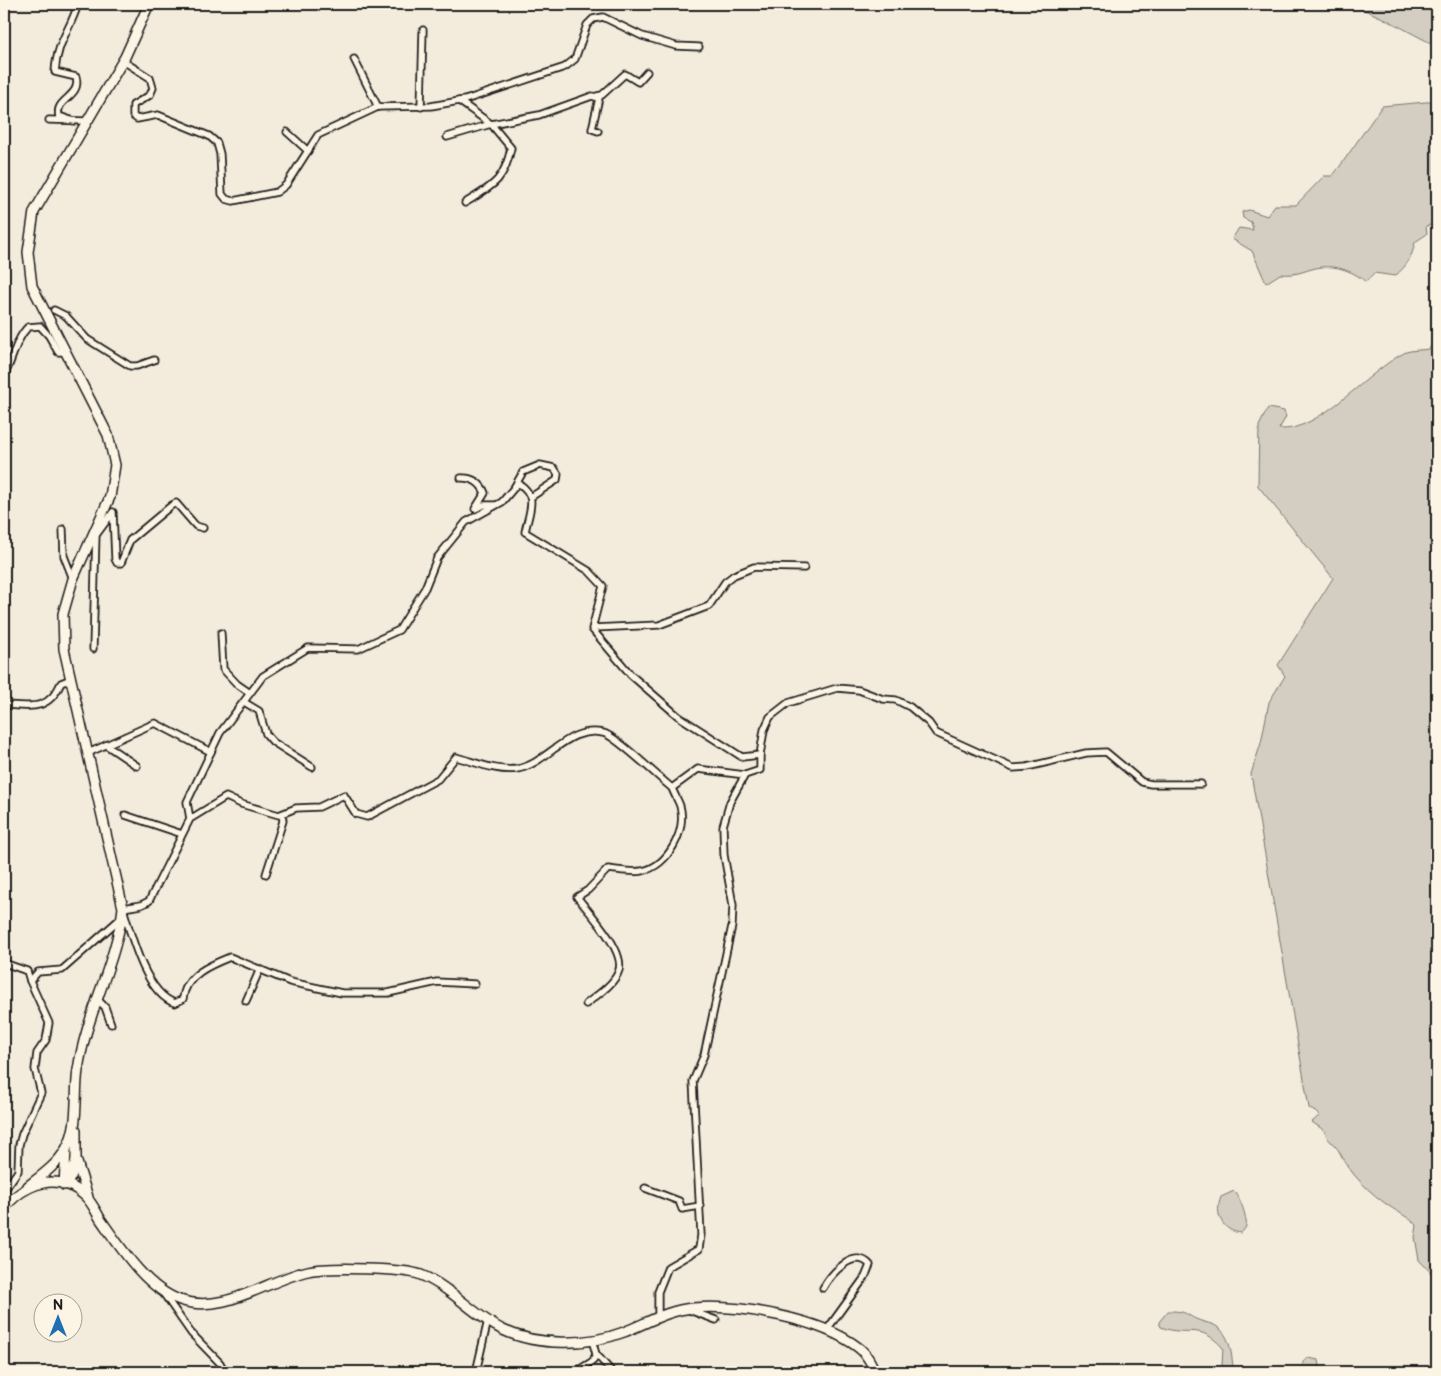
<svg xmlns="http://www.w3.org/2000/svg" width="1441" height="1376" font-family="'Balsamiq Sans',sans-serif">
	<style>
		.green { fill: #d3cec1; stroke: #78756e }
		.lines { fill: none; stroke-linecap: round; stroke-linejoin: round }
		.street-casing { stroke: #1c1c1c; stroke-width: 9 }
		.secondary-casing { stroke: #1c1c1c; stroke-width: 12 }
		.street { stroke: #fcf5e5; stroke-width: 5.5 }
		.secondary { stroke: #fcf5e5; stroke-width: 9 }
	</style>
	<rect width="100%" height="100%" fill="#f3ecdd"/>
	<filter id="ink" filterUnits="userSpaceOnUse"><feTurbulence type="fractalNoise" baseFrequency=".02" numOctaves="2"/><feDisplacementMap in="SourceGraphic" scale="10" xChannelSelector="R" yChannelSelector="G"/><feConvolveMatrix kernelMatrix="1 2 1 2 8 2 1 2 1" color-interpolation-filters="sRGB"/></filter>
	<g filter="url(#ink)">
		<g class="green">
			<path d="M1345,4h92v42c-30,-14 -59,-34 -92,-42z"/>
			<path d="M1437,101v122l-11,3 1,8 -12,8c-3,15 -8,24 -20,34l-21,-3 -8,9c-11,-10 -29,-17 -44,-15 -17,2 -22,9 -42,7l-14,9 -14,-32 -20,-12 7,-11 14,2 -2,-8 -8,-4 -1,-6 7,-2 18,6 8,-11h21l28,-29h8l6,-7 44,-63z"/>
			<path d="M1432,344h5v935l-18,-19 -4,-23 2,-11c-8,-9 -18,-13 -28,-20 -19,-13 -40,-33 -49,-53 -4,-9 -13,-11 -15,-22l-13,-9 8,-7 -11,-7 -58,-334 10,-31 8,-41 16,-26 -7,-11 55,-87 -75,-92 1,-60 9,-18 16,3 2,6 -7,12c42,3 89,-59 127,-77 6,-2 16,-2 23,-3z"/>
			<path d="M1234,1191c5,3 14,29 12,35 -1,3 -3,5 -5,7 -19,-2 -27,-19 -20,-36z"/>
			<path d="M1168,1311c22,0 16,4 33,10 5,2 10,2 15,5 16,10 15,30 18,46h-9l-3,-7 1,-17c-24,-27 -35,-10 -62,-21l-2,-5z"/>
			<polygon points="1308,1358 1319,1360 1321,1372 1302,1372 1303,1362"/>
		</g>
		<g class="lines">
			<g class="street-casing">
				<g id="street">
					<polyline points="354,59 378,107"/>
					<polyline points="123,61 150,78 153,88 150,95 133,105 133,116 137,119 158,115 209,136 217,143 220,154 222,194 226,199 233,201 277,192 286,185 318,135 378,107 431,106 465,100 565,67 575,59 587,25 593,19 603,17 642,36 676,46 699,47"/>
					<polyline points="597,96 602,95 625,74 638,82 647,72"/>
					<path d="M459,101l32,23 20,24c-7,34 -19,38 -46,55"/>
					<polyline points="421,107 423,30"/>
					<polyline points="49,120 87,121"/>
					<path d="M74,121l-15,-5c-5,-17 23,-19 17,-39l-21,-5c2,-31 15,-41 23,-68"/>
					<polyline points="287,132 308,151"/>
					<polyline points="447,137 491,124 539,115 592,96 599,98 592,129 598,131"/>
					<polyline points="54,310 66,316 87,339 130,366 137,366 154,360"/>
					<path d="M4,376c9,-16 11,-36 24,-49l12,-1 9,10 9,16h8"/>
					<path d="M461,478c11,-1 20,5 24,15l-10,16 9,-4h11"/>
					<polyline points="515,486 523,472 540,465 554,468 558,474 557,480 531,497"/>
					<polyline points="63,529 64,556 73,579"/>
					<polyline points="96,535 113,512 115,559 117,563 121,563 130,540 172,505 176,503 196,526 203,528"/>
					<polyline points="593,628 659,625 709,606 725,582 734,575 754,567 804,568"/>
					<polyline points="221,633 223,669 237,684 250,693"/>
					<polyline points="93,649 96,533"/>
					<polyline points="244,702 259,711 266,734 273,742 312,767"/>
					<path d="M6,705c27,2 43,5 55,-22l10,-4"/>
					<polyline points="106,745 137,766"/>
					<polyline points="88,753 155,723 211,752"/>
					<polyline points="760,755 764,730 770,717 788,703 837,688 859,690 883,699 896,700 910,707 929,723 936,733 1013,768 1027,767 1086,753 1106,752 1142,782 1151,784 1201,784"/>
					<polyline points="125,815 182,834"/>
					<path d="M190,819l-3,-17 33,-69 43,-57 45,-28 50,1 41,-19 26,-42 12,-30 29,-36 36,-20 16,-19c21,13 11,28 7,49l64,39 14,15 -11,43 39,46 47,41 64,41 18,-2v15l-15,5 -47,-6 -26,19c-14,-11 -57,-53 -69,-55 -36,-8 -54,30 -86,36 -19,3 -42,-7 -61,-12l-18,22 -71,38 -11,-3 -12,-19 -25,12 -23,1 -17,7 -38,-11 -15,-7 -36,22 -41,82 -8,4 -18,3c8,27 23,86 52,95l8,-4c2,-24 27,-34 47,-42l60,25 52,11h46l49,-11 38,2"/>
					<polyline points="266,874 283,821 282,814"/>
					<polyline points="4,963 27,971 30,981"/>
					<polyline points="98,1000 105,1007 111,1024"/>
					<polyline points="246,1001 260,969"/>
					<path d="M586,1004c11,-9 29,-20 33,-34 6,-20 -30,-58 -42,-73l11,-7 20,-21c11,1 23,4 34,2 26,-5 45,-40 38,-65 -2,-6 -6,-12 -8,-18"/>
					<polyline points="645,1188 679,1201 682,1209 700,1206"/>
					<polyline points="4,1191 18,1171 19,1145 22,1134 41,1093 35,1069 37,1053 46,1040 49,1023 30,981 38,972 62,970 121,918"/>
					<path d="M823,1288c8,-14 31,-41 47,-23l-5,12 -39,54"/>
					<polyline points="163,1293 191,1333 220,1363 225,1372"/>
					<polyline points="689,1310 716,1320"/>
					<polyline points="658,1317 658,1292 668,1267 699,1249 701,1235 693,1081 704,1055 732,926 733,905 724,855 723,826 730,802 745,775"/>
					<polyline points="592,1340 596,1354 612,1372"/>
					<polyline points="476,1372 488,1320"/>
					<polyline points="575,1372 593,1361 596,1354"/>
				</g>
			</g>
			<g class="secondary-casing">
				<g id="secondary">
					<polyline points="76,1130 76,1159 88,1197"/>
					<polyline points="66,1150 64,1185 71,1177 76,1160"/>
					<path d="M28,1186c13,-10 30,-22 38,-37 14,-24 8,-53 12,-79 8,-56 38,-106 45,-162l-59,-259 -1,-35 10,-35 37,-82 5,-32 -7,-30 -76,-149 -4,-34 6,-40 91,-155 24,-53"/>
					<path d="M4,1208c20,-24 54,-38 81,-12 7,6 11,16 16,24 19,27 46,69 79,80 44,15 87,-20 128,-29 18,-4 96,-3 113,4 30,12 53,41 82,55 34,16 85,16 121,2 23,-9 44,-22 69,-24 47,-4 129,11 166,40 8,6 12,15 16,24"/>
				</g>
			</g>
			<use href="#street" class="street"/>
			<use href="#secondary" class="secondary"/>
		</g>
	</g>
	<rect width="1441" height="1376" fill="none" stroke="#fcf5e5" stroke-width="20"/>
	<rect x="10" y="10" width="1421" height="1356" fill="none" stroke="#1c1c1c" stroke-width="2" filter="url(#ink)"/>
	<g transform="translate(58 1318)"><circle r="24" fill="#fcf5e5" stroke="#a29e95"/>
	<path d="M0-4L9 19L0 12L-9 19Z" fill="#1f6fb2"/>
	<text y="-8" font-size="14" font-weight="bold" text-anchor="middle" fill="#1c1c1c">N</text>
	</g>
</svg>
